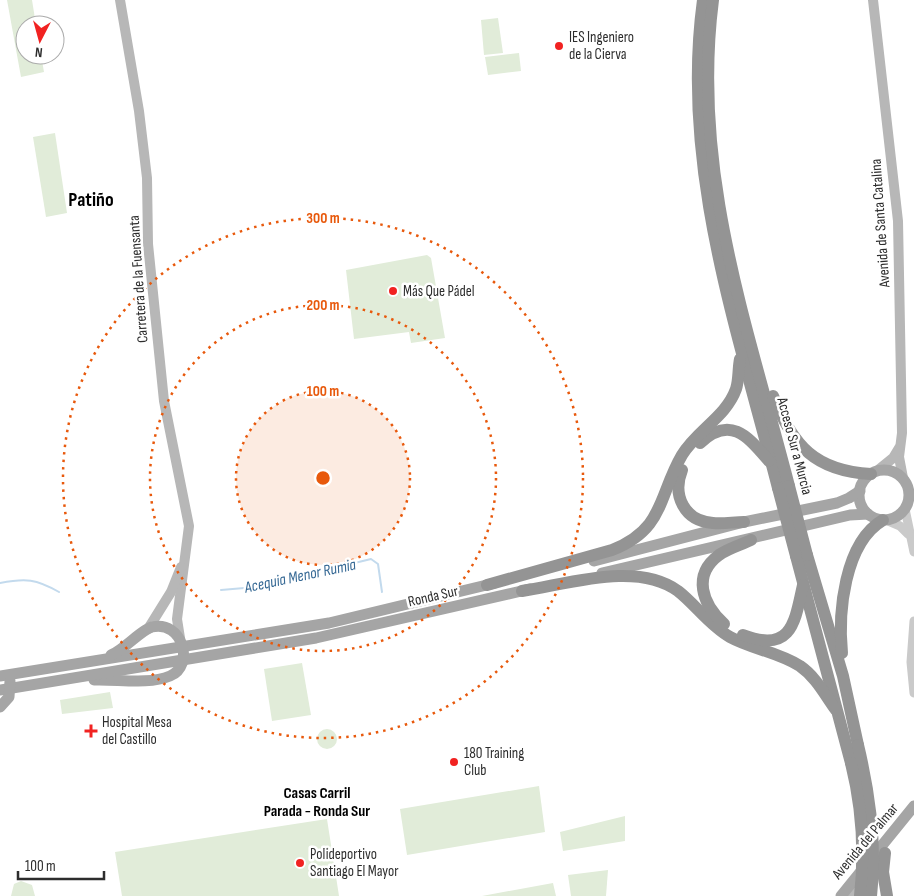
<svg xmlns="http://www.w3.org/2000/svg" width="914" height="896" font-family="'Sofia Sans Condensed',sans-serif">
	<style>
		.green { fill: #e1ecd9 }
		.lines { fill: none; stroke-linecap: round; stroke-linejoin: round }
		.stream { stroke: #c3daed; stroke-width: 2 }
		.tertiary { stroke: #cacaca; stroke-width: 9 }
		.secondary { stroke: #b7b7b7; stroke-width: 10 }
		.primary { stroke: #a5a5a5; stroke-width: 11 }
		.motorway { stroke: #949494; stroke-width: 12 }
		.motorway-bridge { stroke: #949494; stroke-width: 12 }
		.ring { fill: none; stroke: #e8590c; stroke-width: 2.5; stroke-dasharray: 2.5 5 }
		.poi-dot { fill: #f12221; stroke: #fff; stroke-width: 2 }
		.labels { text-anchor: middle; stroke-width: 5; stroke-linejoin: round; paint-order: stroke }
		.poi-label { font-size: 15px; fill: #2d2d2d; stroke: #fff; text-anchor: start }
		.street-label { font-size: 15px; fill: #2d2d2d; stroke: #fff }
		.water-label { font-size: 16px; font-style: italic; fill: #356894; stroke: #fff }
		.neighbourhood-label { font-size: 16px; font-weight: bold; fill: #000; stroke: #fff }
		.district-label { font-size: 20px; font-weight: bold; fill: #000; stroke: #fff }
		.centre { fill: #e8590c; stroke: #fff; stroke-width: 2.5 }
		.ring-label { font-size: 15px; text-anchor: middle; font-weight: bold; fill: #e8590c; stroke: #fff; stroke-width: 5; stroke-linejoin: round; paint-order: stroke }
	</style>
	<rect width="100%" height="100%" fill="#fff"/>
	<g class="green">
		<polygon points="7,0 32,0 36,25 25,25 25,55 41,55 44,72 21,77"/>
		<polygon points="498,18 503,53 484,55 481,20"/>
		<polygon points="519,53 521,71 488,75 485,57"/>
		<polygon points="55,133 67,213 46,217 33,137"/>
		<polygon points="427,255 431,258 445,338 411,343 409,332 354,339 346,270"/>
		<polygon points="302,663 311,715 272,721 264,669"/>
		<polygon points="110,692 113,708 62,714 60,700"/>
		<circle cx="327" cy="739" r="10"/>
		<polygon points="539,786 545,832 407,855 400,809"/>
		<polygon points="625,816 625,841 563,851 560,832"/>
		<polygon points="327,819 339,896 122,896 115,852"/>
		<polygon points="608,870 606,896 571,896 568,875"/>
		<polygon points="21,881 32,885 35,896 11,896 14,884"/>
		<polygon points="553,883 556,896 482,896"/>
	</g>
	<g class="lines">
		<g class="stream">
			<path d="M0,583c26,-5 36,-4 59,9"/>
			<polyline points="221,590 256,587 371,559 378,564 382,592"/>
		</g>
		<g class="tertiary">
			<polyline points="905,509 914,552"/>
			<polyline points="886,520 900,526 908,534"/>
			<polyline points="914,621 911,662 914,693"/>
		</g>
		<g class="secondary">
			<polyline points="120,0 139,111 147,178 148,244 164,401 189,526 177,619 180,638"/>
			<polyline points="873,0 898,221 902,433 899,457 903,478"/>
			<polyline points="877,471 893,458 899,448"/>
			<polyline points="148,629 171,592 181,567"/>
			<polyline points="849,896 863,880"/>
		</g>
		<g class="primary">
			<circle cx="884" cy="495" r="25"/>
			<polyline points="594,561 744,522 837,503 849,498 860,491"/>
			<polyline points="602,573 850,515 868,514"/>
			<polyline points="0,676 329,623 495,583"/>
			<path d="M94,680c24,-1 54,5 76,-4 25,-10 13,-56 -18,-49 -10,2 -28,23 -41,28"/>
			<polyline points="0,690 316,638 530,589"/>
			<polyline points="0,707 9,697 10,681"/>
			<polyline points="841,896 914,806"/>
		</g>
		<g class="motorway">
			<path d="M703,0c-23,167 34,328 75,488"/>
			<path d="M713,0c-22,172 34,323 76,486"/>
			<path d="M773,396c20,50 42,75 98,78"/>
			<path d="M700,443c31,-29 49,-5 69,18"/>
			<path d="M682,470c-10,25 2,51 31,53 10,1 21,-1 31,-1"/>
			<polyline points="807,555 843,676 858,745"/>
			<polyline points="796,556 851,763"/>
			<path d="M487,585l125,-35c53,-21 46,-54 70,-95 15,-25 44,-38 54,-66 3,-9 2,-20 4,-30"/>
			<path d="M522,591c47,-7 115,-30 156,0 18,14 31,34 52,46 22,12 48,15 70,29 16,11 25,29 36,44"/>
			<path d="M724,624c-22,-20 -32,-49 -5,-69 10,-7 22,-10 32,-15"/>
			<path d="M743,635c49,19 52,-14 60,-50"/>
			<path d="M842,653c-4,-40 2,-110 41,-133"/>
			<polyline points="885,853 883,872 887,896"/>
		</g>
		<g class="motorway-bridge">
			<polyline points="789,486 807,555"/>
			<polyline points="778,488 796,556"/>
			<path d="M858,745c12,50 19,100 13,151"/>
			<path d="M851,763c11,44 14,88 9,133"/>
		</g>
	</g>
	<circle cx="323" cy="478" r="87" fill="#e8590c" fill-opacity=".12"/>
	<g class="ring">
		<circle cx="323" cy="478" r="87"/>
		<circle cx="323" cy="478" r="173"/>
		<circle cx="323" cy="478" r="260"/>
	</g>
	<g class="poi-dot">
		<circle cx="559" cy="46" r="5"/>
		<circle cx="393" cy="291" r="5"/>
		<path d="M88.5 723.5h5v5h5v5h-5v5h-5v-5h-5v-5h5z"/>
		<circle cx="454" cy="762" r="5"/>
		<circle cx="300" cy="863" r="5"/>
	</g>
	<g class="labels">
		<g class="poi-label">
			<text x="569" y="42">IES Ingeniero<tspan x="569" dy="17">de la Cierva</tspan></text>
			<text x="403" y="296">Más Que Pádel</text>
			<text x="102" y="727">Hospital Mesa<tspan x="102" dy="17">del Castillo</tspan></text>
			<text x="464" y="758">180 Training<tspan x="464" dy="17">Club</tspan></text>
			<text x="310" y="859">Polideportivo<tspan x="310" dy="17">Santiago El Mayor</tspan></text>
		</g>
		<g class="street-label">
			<text transform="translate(880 223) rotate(-94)" y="5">Avenida de Santa Catalina</text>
			<text transform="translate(138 279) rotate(-94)" y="5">Carretera de la Fuensanta</text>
			<text transform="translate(795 446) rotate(75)" y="5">Acceso Sur a Murcia</text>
			<text transform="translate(433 596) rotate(-13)" y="5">Ronda Sur</text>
			<text transform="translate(865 841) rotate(-50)" y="5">Avenida del Palmar</text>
		</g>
		<g class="water-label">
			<text transform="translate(300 575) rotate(-12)" y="6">Acequia Menor Rumia</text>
		</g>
		<g class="neighbourhood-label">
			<text x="317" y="798">Casas Carril<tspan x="317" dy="18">Parada - Ronda Sur</tspan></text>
		</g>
		<g class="district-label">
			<text x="91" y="206">Patiño</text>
		</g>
	</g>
	<circle cx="323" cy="478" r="8" class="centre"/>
	<g class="ring-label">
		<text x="323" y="223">300 m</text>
		<text x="323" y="310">200 m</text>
		<text x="323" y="396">100 m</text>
	</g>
	<g transform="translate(40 40) rotate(186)"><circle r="24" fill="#ffffff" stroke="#ababab"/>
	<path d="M0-4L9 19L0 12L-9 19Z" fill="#f12221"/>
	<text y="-8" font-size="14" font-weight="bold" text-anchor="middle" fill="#2d2d2d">N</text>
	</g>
	<path d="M18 871v8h86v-8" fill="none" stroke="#2d2d2d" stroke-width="2.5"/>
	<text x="25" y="871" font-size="15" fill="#2d2d2d" stroke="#ffffff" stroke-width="4" paint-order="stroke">100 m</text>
</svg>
